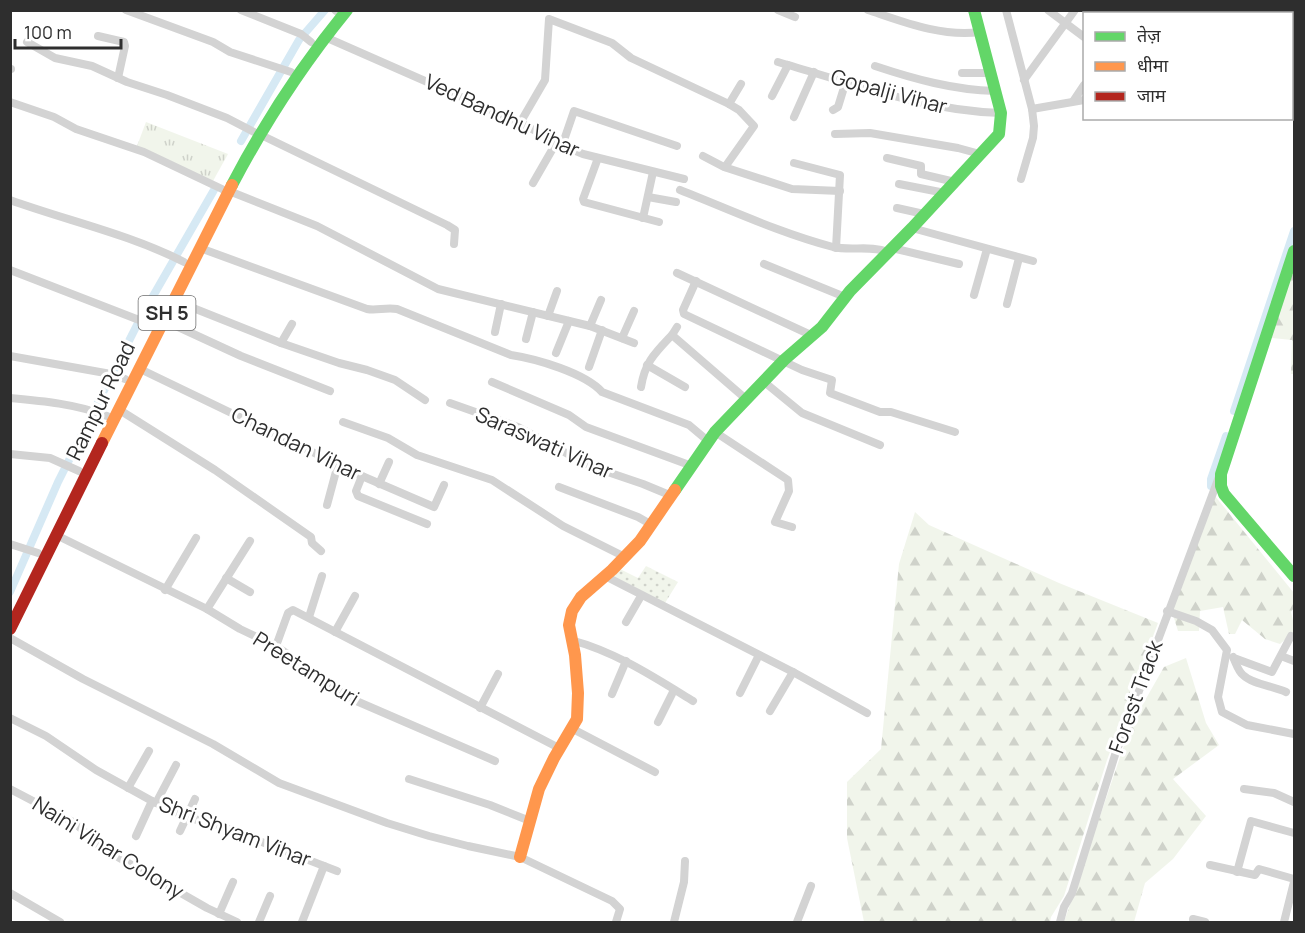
<svg xmlns="http://www.w3.org/2000/svg" width="1305" height="933" font-family="Manrope,'Noto Sans Devanagari',sans-serif">
	<style>
		.grass { fill: url(#grass-tufts) }
		.forest { fill: url(#forest-firs) }
		.park { fill: url(#park-dots) }
		.lines { fill: none; stroke-linecap: round; stroke-linejoin: round }
		.canal { stroke: #d6e9f4; stroke-width: 8 }
		.street { stroke: #d3d3d3; stroke-width: 8 }
		.fast { stroke: #63d668; stroke-width: 12 }
		.slow { stroke: #ff974d; stroke-width: 12 }
		.jam { stroke: #b3261e; stroke-width: 12 }
		.labels { text-anchor: middle; stroke-width: 6; stroke-linejoin: round; paint-order: stroke }
		.shield { fill: #fff; stroke: #6d6d6d; stroke-width: 1.5 }
		.shield-label { font-size: 20px; font-weight: bold; fill: #2e2e2e }
		.street-label { font-size: 21px; fill: #2e2e2e; stroke: #fff }
	</style>
	<defs>
		<pattern id="grass-tufts" width="24" height="20" patternUnits="userSpaceOnUse" patternTransform="scale(1.5)"><rect width="24" height="20" fill="#f1f5eb"/><path d="M3 7l-1-3M5 7V3M7 7l1-3M15 17l-1-3M17 17v-4M19 17l1-3" fill="none" stroke="#cfd2ca"/></pattern>
		<pattern id="forest-firs" width="22" height="20" patternUnits="userSpaceOnUse" patternTransform="scale(1.5)"><rect width="22" height="20" fill="#f1f5eb"/><path d="M5 1l3.5 6h-7zM16 11l3.5 6h-7z" fill="#cfd2ca"/></pattern>
		<pattern id="park-dots" width="8" height="8" patternUnits="userSpaceOnUse" patternTransform="scale(1.5)"><rect width="8" height="8" fill="#f1f5eb"/><path d="M2 2h.1M6 6h.1" fill="none" stroke="#cfd2ca" stroke-width="1.8" stroke-linecap="round"/></pattern>
	</defs>
	<rect width="100%" height="100%" fill="#fff"/>
	<polygon class="grass" points="146,122 228,154 213,181 137,146"/>
	<g class="forest">
		<polygon points="1294,264 1294,374 1291,374 1292,340 1272,338 1269,328"/>
		<polygon points="1215,496 1294,593 1294,608 1291,612 1294,625 1293,633 1280,644 1265,639 1242,620 1235,634 1229,634 1223,607 1200,611 1199,631 1178,631 1170,605"/>
		<polygon points="915,512 929,525 1059,583 1158,623 1107,760 1064,896 1051,917 1050,922 864,922 847,838 847,782 881,749 899,564"/>
		<polygon points="1186,658 1206,723 1219,745 1173,779 1206,816 1173,859 1145,883 1134,922 1064,922 1131,725 1164,667"/>
	</g>
	<polygon class="park" points="646,566 678,582 665,603 613,576 620,569 638,578"/>
	<g class="lines">
		<g class="canal">
			<polyline points="241,141 299,40 325,10"/>
			<polyline points="1234,411 1294,231"/>
			<polyline points="1211,486 1211,479 1226,436"/>
			<polyline points="10,592 58,482 141,317 214,190"/>
		</g>
		<g class="street">
			<polyline points="126,10 213,42 230,52 291,72"/>
			<polyline points="241,10 301,34 311,42"/>
			<polyline points="335,10 336,11"/>
			<polyline points="778,10 795,17"/>
			<path d="M868,10c36,12 73,27 112,22"/>
			<polyline points="1006,10 1032,109 1034,126 1033,138 1021,179"/>
			<polyline points="1048,10 1084,37"/>
			<polyline points="1131,10 1135,14"/>
			<polyline points="1215,10 1220,14"/>
			<polyline points="98,36 124,42 125,46 118,78"/>
			<polyline points="1292,36 1294,32"/>
			<polyline points="325,37 523,124 559,144 583,154 684,179"/>
			<polyline points="27,42 55,58 92,66 127,82 167,95 227,118 254,132"/>
			<path d="M778,62c73,21 147,49 223,51"/>
			<path d="M875,66c39,13 79,24 120,25"/>
			<polyline points="10,69 11,69"/>
			<polyline points="962,73 991,73"/>
			<polyline points="1024,80 1075,10"/>
			<polyline points="772,96 788,65"/>
			<polyline points="1074,100 1084,85"/>
			<polyline points="10,102 54,117 76,129 144,152 222,189"/>
			<polyline points="729,104 741,84"/>
			<polyline points="1032,109 1084,100"/>
			<polyline points="833,110 838,107 846,81"/>
			<polyline points="794,117 814,72"/>
			<polyline points="520,123 545,80 549,19 612,43 631,58 729,104 739,110 754,126 725,167"/>
			<polyline points="835,134 870,133 958,148 980,154"/>
			<polyline points="261,135 447,225 455,230 454,244"/>
			<polyline points="562,146 574,111 677,146"/>
			<polyline points="703,156 724,167 792,189 840,191"/>
			<polyline points="598,158 583,199 584,202 659,222"/>
			<polyline points="887,158 921,166 921,174 955,182"/>
			<polyline points="794,163 840,175 836,248"/>
			<polyline points="533,183 556,143"/>
			<polyline points="899,184 945,193"/>
			<path d="M680,190c51,20 100,43 153,57 18,4 38,-2 55,5"/>
			<polyline points="229,191 317,226 438,289 590,326 634,343"/>
			<polyline points="648,197 676,202"/>
			<path d="M10,200c58,21 119,34 174,62"/>
			<polyline points="897,208 924,214"/>
			<polyline points="643,218 653,172"/>
			<polyline points="912,228 1033,261"/>
			<path d="M200,248l167,61c10,2 18,-2 30,0l114,46c26,4 74,18 91,37l87,33 19,16"/>
			<polyline points="892,248 959,264"/>
			<polyline points="764,264 845,297"/>
			<polyline points="10,270 152,325"/>
			<polyline points="677,273 813,336"/>
			<polyline points="696,281 683,310 684,314 802,370 832,380 830,393 880,412 891,412 955,432"/>
			<polyline points="974,295 987,249"/>
			<polyline points="173,300 281,343 339,363 367,370 395,380 425,400"/>
			<polyline points="1007,304 1019,258"/>
			<polyline points="548,316 557,291"/>
			<polyline points="163,320 241,356 330,391"/>
			<polyline points="590,326 601,300"/>
			<polyline points="495,332 501,304"/>
			<polyline points="672,335 677,327"/>
			<polyline points="622,338 634,311"/>
			<polyline points="526,339 533,312"/>
			<polyline points="281,343 292,324"/>
			<polyline points="556,353 569,321"/>
			<polyline points="10,356 111,374 125,379"/>
			<polyline points="647,365 685,387"/>
			<polyline points="589,367 602,330"/>
			<polyline points="138,368 362,476 434,507 444,485"/>
			<polyline points="763,381 802,413 880,445"/>
			<polyline points="492,382 569,415 586,427 692,466"/>
			<path d="M641,387c4,-25 14,-34 31,-52l74,64"/>
			<path d="M10,398c33,3 66,6 97,18"/>
			<polyline points="450,403 518,427 590,466 643,484 672,496"/>
			<polyline points="118,409 215,470 311,537 312,543 321,551"/>
			<polyline points="343,422 388,438 417,455 492,480 563,526 625,557"/>
			<polyline points="715,432 788,480 789,491 775,522 792,527"/>
			<polyline points="10,454 50,458 79,471"/>
			<polyline points="362,476 356,491 358,496 427,524"/>
			<polyline points="379,484 389,462"/>
			<polyline points="559,487 638,517 652,525"/>
			<polyline points="327,505 338,464"/>
			<polyline points="56,535 207,609 240,629 276,646 289,655 295,665 354,700 495,761"/>
			<polyline points="10,544 38,553"/>
			<polyline points="605,576 793,672 867,713"/>
			<polyline points="226,578 250,592"/>
			<polyline points="165,590 196,538"/>
			<polyline points="207,609 250,541"/>
			<polyline points="1167,611 1196,621 1212,630 1227,650 1218,697 1222,712 1247,725 1294,734"/>
			<polyline points="309,617 322,576"/>
			<polyline points="626,622 641,596"/>
			<polyline points="335,632 355,596"/>
			<polyline points="10,638 83,679 213,744 279,783 387,823 429,836 468,846 520,857 612,901 620,909 616,922"/>
			<path d="M571,640c45,12 83,37 122,61"/>
			<polyline points="276,646 288,613 293,610 559,748"/>
			<polyline points="1281,656 1294,661"/>
			<path d="M1233,657c3,6 5,14 10,18 9,9 30,11 43,17"/>
			<polyline points="1234,658 1272,672 1291,636"/>
			<polyline points="740,693 759,655"/>
			<polyline points="612,694 626,661"/>
			<polyline points="480,708 498,674"/>
			<polyline points="770,711 793,672"/>
			<polyline points="10,718 46,736 96,770 152,801 186,817 218,825 337,871"/>
			<polyline points="658,722 674,690"/>
			<polyline points="571,728 655,772"/>
			<polyline points="409,779 490,805 530,821"/>
			<polyline points="128,788 149,751"/>
			<polyline points="10,789 75,823 102,848 207,908 237,922"/>
			<polyline points="1244,789 1274,793 1294,802"/>
			<polyline points="156,803 176,765"/>
			<polyline points="180,831 195,799"/>
			<polyline points="136,836 152,801"/>
			<polyline points="1210,865 1255,875 1259,869 1294,879"/>
			<polyline points="1237,872 1251,821 1294,833"/>
			<polyline points="10,893 60,922"/>
			<polyline points="219,914 233,882"/>
			<polyline points="1193,919 1205,922"/>
			<polyline points="259,922 270,896"/>
			<polyline points="302,922 324,866"/>
			<polyline points="674,922 684,882 685,861"/>
			<polyline points="797,922 811,886"/>
			<polyline points="1060,922 1064,907 1072,893 1115,755 1219,477"/>
			<polyline points="1284,922 1294,882"/>
		</g>
		<g class="fast">
			<path d="M232,185c33,-63 71,-121 115,-175"/>
			<polyline points="1294,251 1221,474 1221,486 1224,494 1294,576"/>
			<polyline points="675,490 715,432 784,360 822,327 850,291 912,228 999,134 1001,113 974,10"/>
		</g>
		<g class="slow">
			<polyline points="102,443 232,185"/>
			<polyline points="520,857 539,789 554,758 577,719 578,693 575,655 569,625 572,611 581,597 612,570 640,541 675,490"/>
		</g>
		<polyline class="jam" points="10,629 102,443"/>
	</g>
	<g class="labels">
		<rect class="shield" x="138.5" y="296" width="57" height="34" rx="4.5"/>
		<g class="shield-label">
			<text x="167" y="320">SH 5</text>
		</g>
		<g class="street-label">
			<text transform="translate(889 92) rotate(15)" y="7">Gopalji Vihar</text>
			<text transform="translate(502 116) rotate(25)" y="7">Ved Bandhu Vihar</text>
			<text transform="translate(101 401) rotate(-64)" y="7">Rampur Road</text>
			<text transform="translate(544 443) rotate(24)" y="7">Saraswati Vihar</text>
			<text transform="translate(296 444) rotate(26)" y="7">Chandan Vihar</text>
			<text transform="translate(306 669) rotate(32)" y="7">Preetampuri</text>
			<text transform="translate(1136 697) rotate(-70)" y="7">Forest Track</text>
			<text transform="translate(235 832) rotate(21)" y="7">Shri Shyam Vihar</text>
			<text transform="translate(108 848) rotate(32)" y="7">Naini Vihar Colony</text>
		</g>
	</g>
	<rect width="1305" height="933" fill="none" stroke="#2e2e2e" stroke-width="24"/>
	<rect x="1083" y="12" width="210" height="108" fill="#ffffff" stroke="#ababab" stroke-width="1.5"/>
	<rect x="1095" y="32" width="30" height="9" fill="#63d668" stroke="#ababab" stroke-width="1.5"/>
	<text x="1137" y="42" font-size="18" fill="#2e2e2e">तेज़</text>
	<rect x="1095" y="62" width="30" height="9" fill="#ff974d" stroke="#ababab" stroke-width="1.5"/>
	<text x="1137" y="72" font-size="18" fill="#2e2e2e">धीमा</text>
	<rect x="1095" y="92" width="30" height="9" fill="#b3261e" stroke="#ababab" stroke-width="1.5"/>
	<text x="1137" y="102" font-size="18" fill="#2e2e2e">जाम</text>
	<path d="M15 39v9h106v-9" fill="none" stroke="#2e2e2e" stroke-width="3"/>
	<text x="24" y="39" font-size="18" fill="#2e2e2e" stroke="#ffffff" stroke-width="4.5" paint-order="stroke">100 m</text>
</svg>
